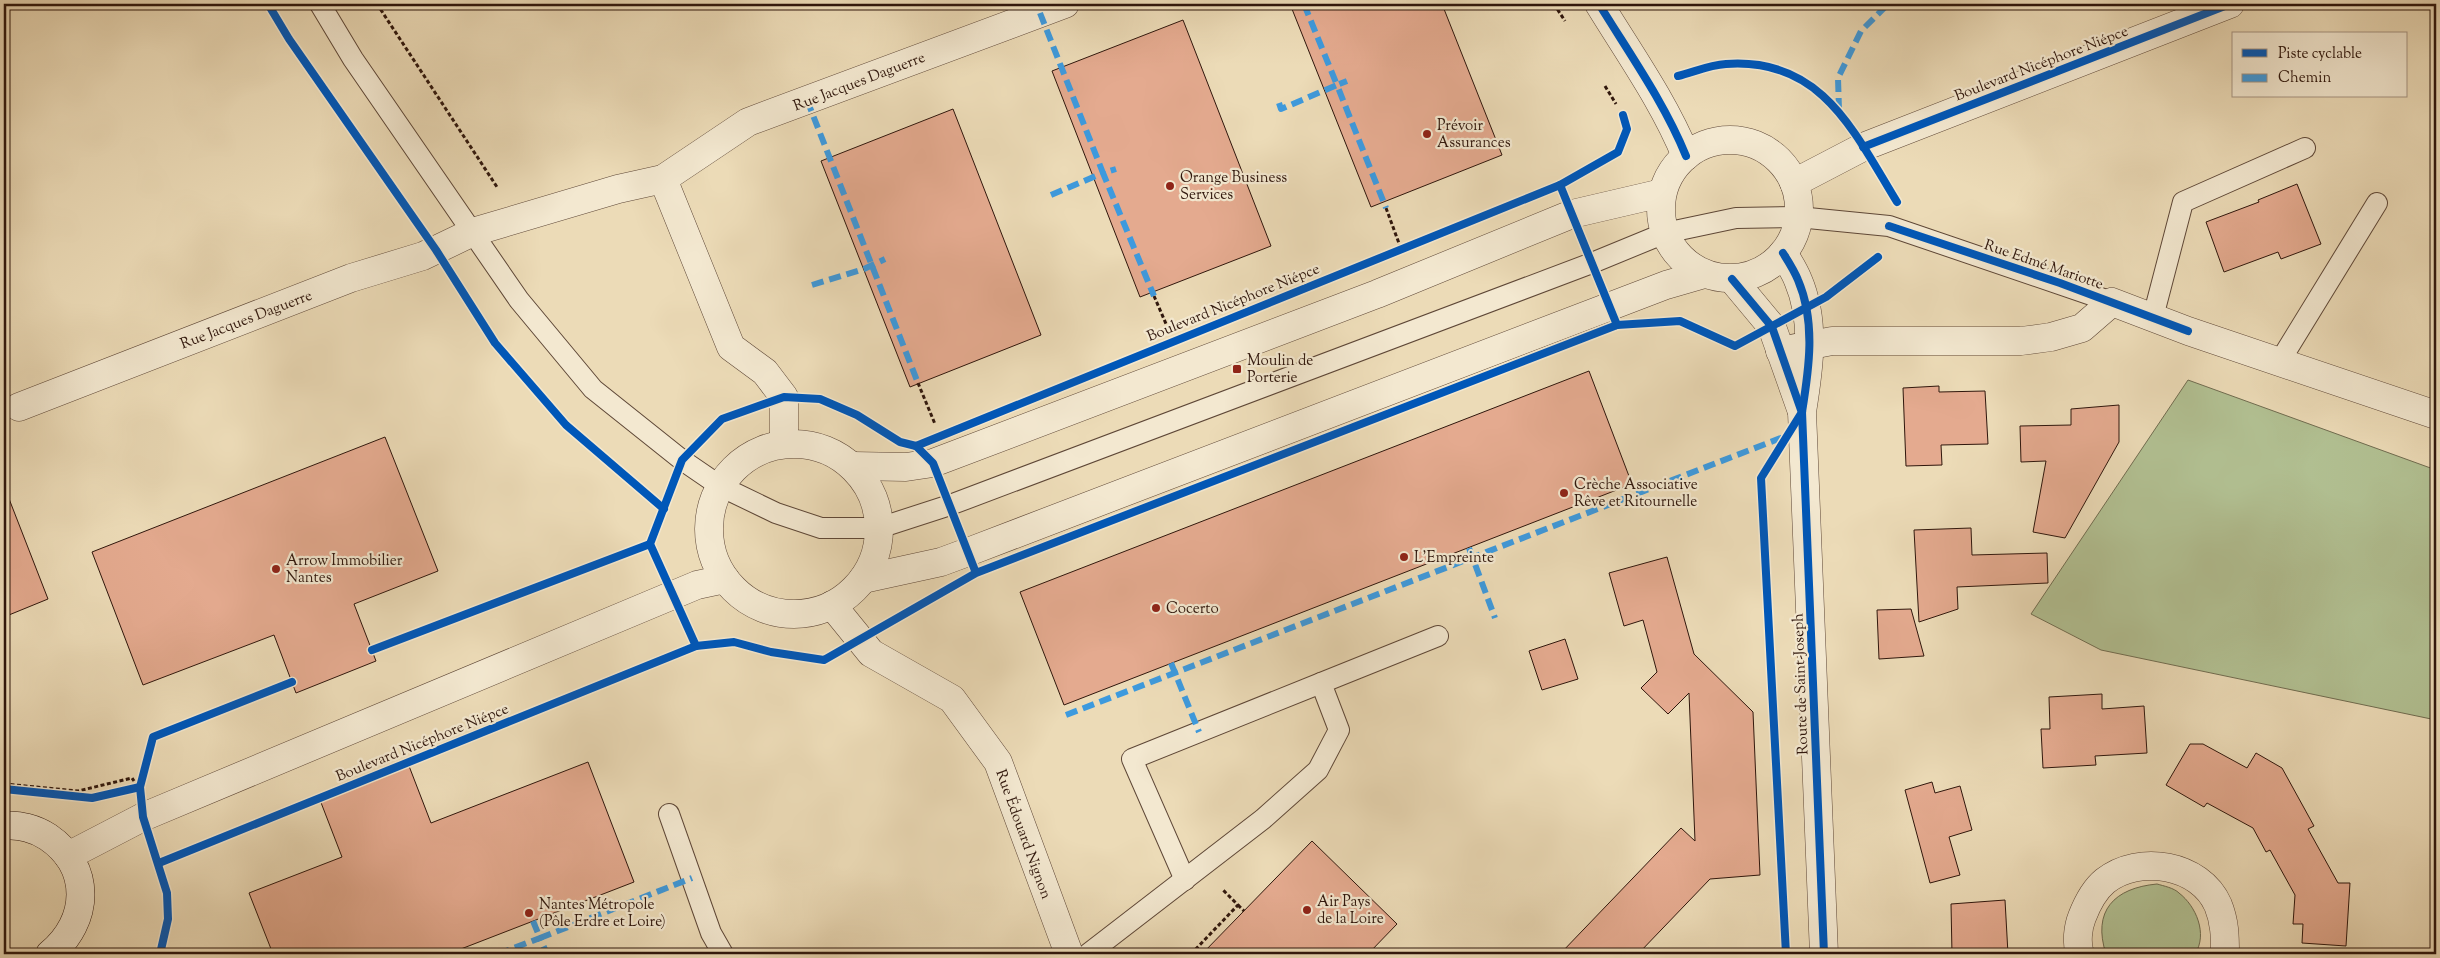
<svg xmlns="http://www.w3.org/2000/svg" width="2440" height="958" font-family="'Sorts Mill Goudy',serif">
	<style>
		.green { fill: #b2c193; stroke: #706c50 }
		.building { fill: #e4aa8f; stroke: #2f160c }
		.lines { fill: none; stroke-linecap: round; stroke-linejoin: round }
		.service-casing { stroke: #5e4737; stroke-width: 22 }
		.minor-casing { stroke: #5e4737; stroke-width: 29 }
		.tertiary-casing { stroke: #5e4737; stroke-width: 29 }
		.secondary-casing { stroke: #2f160c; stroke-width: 29 }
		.path { stroke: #2f160c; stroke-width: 3; stroke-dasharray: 4 2.5; stroke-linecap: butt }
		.service { stroke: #f3e8d0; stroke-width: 20 }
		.minor { stroke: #f3e8d0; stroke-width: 28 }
		.tertiary { stroke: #f3e8d0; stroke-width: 28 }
		.secondary { stroke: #f3e8d0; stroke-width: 28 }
		.quiet { stroke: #3d9ade; stroke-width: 6; stroke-dasharray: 12 6; stroke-linecap: butt }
		.cycleway-casing { stroke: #f3e8d0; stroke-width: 11 }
		.cycleway { stroke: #0057b8; stroke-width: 8 }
		.poi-dot { fill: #8f2418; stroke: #f3e8d0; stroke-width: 2 }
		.labels { text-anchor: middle; stroke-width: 4.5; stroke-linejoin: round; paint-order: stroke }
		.street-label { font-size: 15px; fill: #2f160c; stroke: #f3e8d0 }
		.poi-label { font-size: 15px; fill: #2f160c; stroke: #f3e8d0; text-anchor: start }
	</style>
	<rect width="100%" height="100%" fill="#ecdbb7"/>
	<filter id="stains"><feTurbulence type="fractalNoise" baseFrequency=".004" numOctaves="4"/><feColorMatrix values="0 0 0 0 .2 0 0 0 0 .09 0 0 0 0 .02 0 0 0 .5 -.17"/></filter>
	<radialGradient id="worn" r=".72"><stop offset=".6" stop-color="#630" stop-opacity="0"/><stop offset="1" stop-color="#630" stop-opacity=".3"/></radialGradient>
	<g class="green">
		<polygon points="2188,380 2436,470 2436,720 2101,650 2031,614"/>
		<path d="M2157,884c7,2 17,4 22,9 17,13 29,41 16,61h-89c-14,-43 8,-66 51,-70z"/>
	</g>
	<g class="building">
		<polygon points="1290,4 1442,4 1502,155 1371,207"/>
		<polygon points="1183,20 1271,246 1140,297 1052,71"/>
		<polygon points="953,109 1041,335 910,387 821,161"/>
		<polygon points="2297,184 2321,244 2281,259 2278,252 2224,272 2206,222 2259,202 2258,200"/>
		<polygon points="1589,371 1632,484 1064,705 1020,592"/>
		<polygon points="1939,386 1939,392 1985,391 1988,444 1941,445 1942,465 1906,466 1903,388"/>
		<polygon points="2119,405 2119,442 2065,538 2033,532 2046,461 2021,462 2020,426 2071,425 2071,409"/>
		<polygon points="385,437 438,571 354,604 376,661 296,693 274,635 143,685 92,552"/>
		<polygon points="4,491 6,491 48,599 4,617"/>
		<polygon points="1971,528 1972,555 2047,553 2048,583 1957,587 1958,609 1919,622 1914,530"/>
		<polygon points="1667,557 1694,654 1753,712 1760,875 1710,879 1638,954 1560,954 1681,828 1695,841 1689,693 1668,714 1641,688 1657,672 1643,620 1624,626 1609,573"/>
		<polygon points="1911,609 1924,656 1879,659 1877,610"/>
		<polygon points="1565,639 1578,679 1542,690 1529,651"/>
		<polygon points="2102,694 2102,709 2144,706 2147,753 2095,756 2096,765 2043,768 2041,729 2050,729 2049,697"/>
		<polygon points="2190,744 2203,744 2247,768 2256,753 2282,768 2314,826 2308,829 2338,883 2350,883 2346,946 2302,943 2303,924 2293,924 2295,895 2270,850 2266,852 2253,828 2207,803 2204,807 2166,785"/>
		<polygon points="588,762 634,882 448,954 273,954 249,893 342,857 320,800 409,766 431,823"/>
		<polygon points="1932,782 1935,793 1960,786 1972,830 1949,837 1960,875 1930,883 1905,790"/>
		<polygon points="1312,841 1397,924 1368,954 1202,954"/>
		<polygon points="2005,900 2008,954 1952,954 1951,904"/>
	</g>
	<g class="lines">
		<g class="service-casing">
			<g id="service">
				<polyline points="320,4 353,59 519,300 593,389 682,460 720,486 776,513 821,528 879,528 950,505 1592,263 1665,233 1736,218 1798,217 1889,226 2112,302"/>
				<polyline points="2153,317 2183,202 2305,148"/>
				<polyline points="2280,361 2377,203"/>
				<polyline points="669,814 711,933 723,954"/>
				<polyline points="1185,880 1132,759 1321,683"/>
				<polyline points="1088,954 1263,819 1318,770 1339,730 1321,683 1438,636"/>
			</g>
		</g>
		<g class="minor-casing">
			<g id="minor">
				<polyline points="663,179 731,347 765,372 784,397 784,444"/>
				<path d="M1783,253c5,8 11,17 15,27 18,42 11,89 4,132l22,542"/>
				<polyline points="1732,279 1772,327 1801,409"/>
				<polyline points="1780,351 1832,341 2021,341 2051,337 2082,328 2112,302 2188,331 2436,415"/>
				<polyline points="19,407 351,278 423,256 473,232 618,189 663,179 748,122 1065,4"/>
				<polyline points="832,605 871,653 952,699 998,762 1069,954"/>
				<path d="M2080,954c-4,-11 -2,-27 2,-37 5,-13 12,-27 23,-36 34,-27 95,-17 113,24 7,17 7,32 7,49"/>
			</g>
		</g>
		<g class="tertiary-casing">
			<g id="tertiary">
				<path d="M1599,4c30,49 65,98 87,152"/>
				<circle cx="1730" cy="209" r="69"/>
				<polyline points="1794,183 1863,147 2230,4"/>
				<circle cx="794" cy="529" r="85"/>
				<polyline points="853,466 906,467 933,463 1377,294 1572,214 1662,193"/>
				<polyline points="863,579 941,562 968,552 1666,285 1704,274"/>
				<polyline points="68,856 143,817 697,585 725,579"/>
			</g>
		</g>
		<g class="secondary-casing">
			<path id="secondary" d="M4,826c15,-2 32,3 44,11 44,30 42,84 2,117"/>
		</g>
		<g class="path">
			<polyline points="377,4 497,187"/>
			<polyline points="1554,4 1565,21"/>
			<polyline points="1605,86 1616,104"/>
			<polyline points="1386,208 1400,246"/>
			<polyline points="1154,296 1170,333"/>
			<polyline points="918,383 935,424"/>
			<polyline points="4,784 78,791 132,778 134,781"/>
			<polyline points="1238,905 1244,911"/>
			<polyline points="1191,954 1238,905 1223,890"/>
		</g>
		<use href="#service" class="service"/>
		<use href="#minor" class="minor"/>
		<use href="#tertiary" class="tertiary"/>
		<use href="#secondary" class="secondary"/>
		<g class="quiet">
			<polyline points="1304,4 1337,85 1347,81"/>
			<polyline points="1040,13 1103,173 1116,169"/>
			<polyline points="807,100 918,383"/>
			<polyline points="1279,103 1281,109 1337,85 1386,208"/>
			<polyline points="1839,110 1838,78 1861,31 1888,4"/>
			<polyline points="1051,195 1103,173 1154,296"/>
			<polyline points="812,285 864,269 885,259"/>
			<polyline points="1469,548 1495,618"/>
			<polyline points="1171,663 1199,732"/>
			<polyline points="1066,715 1786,436"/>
			<polyline points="533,921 540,938 692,878"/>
			<polyline points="498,954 540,938 547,954"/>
		</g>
		<g class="cycleway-casing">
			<g id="cycleway">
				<polyline points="268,4 289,39 436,250 495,343 566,425 664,509"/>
				<path d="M1599,4c30,49 65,98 87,152"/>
				<path d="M1678,76c16,-4 31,-11 48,-12 96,-7 128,68 171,138"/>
				<polyline points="1863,147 2230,4"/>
				<polyline points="1560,185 1617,325"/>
				<polyline points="1889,226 2060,283 2188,331"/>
				<path d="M1783,253c5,8 11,17 15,27 18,42 11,89 4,132l22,542"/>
				<polyline points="1732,279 1772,327 1801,410"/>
				<polyline points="916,446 1560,185 1618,152 1627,129 1623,115"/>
				<polyline points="976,573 933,463 916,446 900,442 857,415 820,399 784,397 722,419 682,460 650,544 696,646 734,642 771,652 824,660 976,573 1617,325 1680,321 1735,346 1826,297 1878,257"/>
				<polyline points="372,650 650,544"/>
				<polyline points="4,789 92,798 140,787"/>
				<polyline points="159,863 696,646"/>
				<polyline points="160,954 168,919 167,893 143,817 140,787 153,737 292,682"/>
				<polyline points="1786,954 1761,478 1802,412"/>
			</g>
		</g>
		<use href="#cycleway" class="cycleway"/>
	</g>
	<g class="poi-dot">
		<circle cx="1427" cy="134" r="5"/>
		<circle cx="1170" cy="186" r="5"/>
		<rect x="1232" y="364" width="10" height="10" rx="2.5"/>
		<circle cx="1564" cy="493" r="5"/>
		<circle cx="1404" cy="557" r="5"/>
		<circle cx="276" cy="569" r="5"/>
		<circle cx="1156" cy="608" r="5"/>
		<circle cx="1307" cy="910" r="5"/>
		<circle cx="529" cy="913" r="5"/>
	</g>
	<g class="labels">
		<g class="street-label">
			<text transform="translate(2041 63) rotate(-21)" y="5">Boulevard Nicéphore Niépce</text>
			<text transform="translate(859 81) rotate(-21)" y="5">Rue Jacques Daguerre</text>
			<text transform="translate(2044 264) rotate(19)" y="5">Rue Edmé Mariotte</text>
			<text transform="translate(1233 302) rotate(-22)" y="5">Boulevard Nicéphore Niépce</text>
			<text transform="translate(246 319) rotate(-21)" y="5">Rue Jacques Daguerre</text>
			<text transform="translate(1800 684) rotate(-92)" y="5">Route de Saint-Joseph</text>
			<text transform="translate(422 742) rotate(-22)" y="5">Boulevard Nicéphore Niépce</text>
			<text transform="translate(1024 834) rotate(70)" y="5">Rue Édouard Nignon</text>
		</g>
		<g class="poi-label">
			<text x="1437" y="130">Prévoir<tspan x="1437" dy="17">Assurances</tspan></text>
			<text x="1180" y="182">Orange Business<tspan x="1180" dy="17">Services</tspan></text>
			<text x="1247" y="365">Moulin de<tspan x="1247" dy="17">Porterie</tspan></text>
			<text x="1574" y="489">Crèche Associative<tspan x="1574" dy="17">Rêve et Ritournelle</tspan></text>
			<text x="1414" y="562">L'Empreinte</text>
			<text x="286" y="565">Arrow Immobilier<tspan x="286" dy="17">Nantes</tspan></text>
			<text x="1166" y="613">Cocerto</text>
			<text x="1317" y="906">Air Pays<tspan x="1317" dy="17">de la Loire</tspan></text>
			<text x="539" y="909">Nantes Métropole<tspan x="539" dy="17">(Pôle Erdre et Loire)</tspan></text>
		</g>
	</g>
	<rect width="2440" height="958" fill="none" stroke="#ecdbb7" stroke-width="20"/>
	<rect x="5" y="5" width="2430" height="948" fill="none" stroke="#2f160c" stroke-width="2.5"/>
	<rect x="10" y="10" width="2420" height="938" fill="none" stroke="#2f160c"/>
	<rect x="2232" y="32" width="175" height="65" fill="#f3e8d0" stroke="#a59482"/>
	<rect x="2242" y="49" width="25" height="8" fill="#0057b8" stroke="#a59482"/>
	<text x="2278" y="58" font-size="15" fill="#2f160c">Piste cyclable</text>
	<rect x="2242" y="74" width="25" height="8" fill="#3d9ade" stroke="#a59482"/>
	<text x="2278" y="82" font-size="15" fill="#2f160c">Chemin</text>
	<rect width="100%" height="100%" filter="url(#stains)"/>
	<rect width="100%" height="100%" fill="url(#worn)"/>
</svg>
